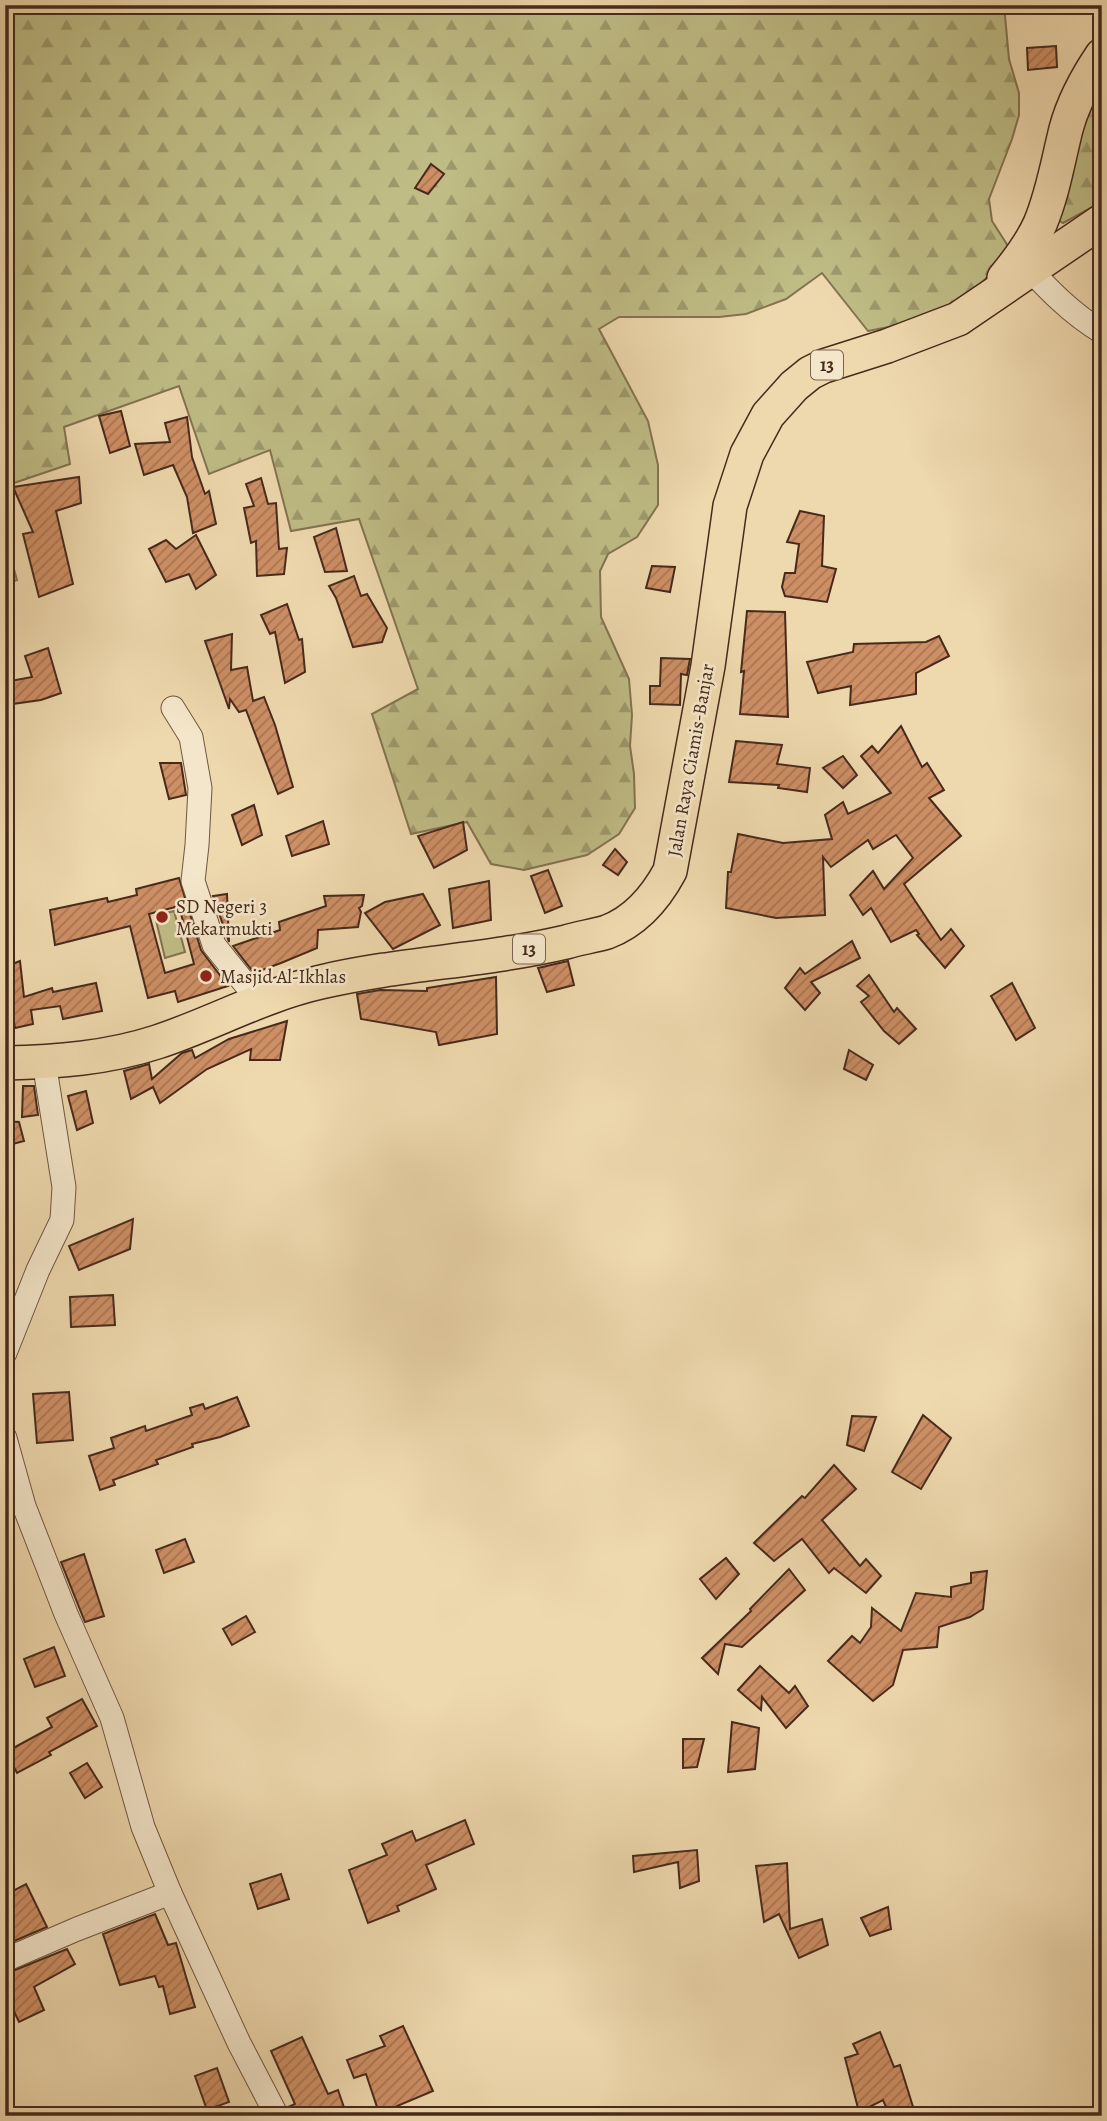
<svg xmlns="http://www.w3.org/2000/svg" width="1107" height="2121" font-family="Alegreya,serif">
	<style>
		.forest { fill: url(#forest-firs); stroke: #847350; stroke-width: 2 }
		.park { fill: #bfbc85; stroke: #847350; stroke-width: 2 }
		.building { fill: url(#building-hatch); stroke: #482a1c; stroke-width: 2; fill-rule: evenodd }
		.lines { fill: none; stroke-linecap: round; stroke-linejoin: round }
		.minor-casing { stroke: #725640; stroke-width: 25 }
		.highway-casing { stroke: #482a1c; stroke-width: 36 }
		.minor { stroke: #f4e6ca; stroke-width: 23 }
		.highway { stroke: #eed8ad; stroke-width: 33 }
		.poi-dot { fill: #8f2418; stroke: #f4e6ca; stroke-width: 2.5 }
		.labels { text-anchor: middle; stroke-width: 5; stroke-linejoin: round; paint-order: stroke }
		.shield { fill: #f4e6ca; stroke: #7c6250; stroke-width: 2 }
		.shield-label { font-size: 18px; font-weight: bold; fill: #482a1c }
		.street-label { font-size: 19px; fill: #482a1c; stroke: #f4e6ca }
		.poi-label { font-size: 19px; fill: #482a1c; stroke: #f4e6ca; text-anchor: start }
	</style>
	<defs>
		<pattern id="forest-firs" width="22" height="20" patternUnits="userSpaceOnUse" patternTransform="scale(1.75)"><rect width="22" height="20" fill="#bfbc85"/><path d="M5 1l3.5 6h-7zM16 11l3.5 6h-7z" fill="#9d996c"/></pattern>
		<pattern id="building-hatch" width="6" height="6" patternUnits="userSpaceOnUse" patternTransform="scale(1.75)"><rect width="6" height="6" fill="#ce8f65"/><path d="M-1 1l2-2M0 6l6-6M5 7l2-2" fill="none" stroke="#a97552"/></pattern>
	</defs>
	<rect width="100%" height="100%" fill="#eed8ad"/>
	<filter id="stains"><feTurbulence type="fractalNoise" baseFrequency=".00286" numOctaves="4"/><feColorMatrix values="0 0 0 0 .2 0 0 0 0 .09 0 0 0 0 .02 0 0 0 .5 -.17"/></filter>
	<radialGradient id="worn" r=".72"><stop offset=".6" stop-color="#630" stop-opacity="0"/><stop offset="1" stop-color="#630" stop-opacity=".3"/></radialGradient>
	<g class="forest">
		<path d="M5,5h999l5,54 10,34v22l-7,24 -23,60 3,22 16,25c-7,10 -14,22 -22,32 -29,35 -75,45 -118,53l-46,-58 -36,26 -40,15 -27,3h-100l-20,12 49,92 10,44v40l-21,32 -29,17 -8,17 1,46 28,62 3,36 -2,31 4,28 1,34 -16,26 -32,21 -63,15 -33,-6 -24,-42 -56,12 -39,-120 46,-25 -59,-170 -68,12 -21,-81 -61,24 -30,-88 -115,41 6,37 -65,22z"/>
		<polygon points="1102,79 1102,202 1063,223 1058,220 1071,151"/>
		<polygon points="5,537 17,580 5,584"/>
	</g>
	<polygon class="park" points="174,911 185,952 165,958 155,916"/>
	<g class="building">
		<polygon points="1056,46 1057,67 1028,70 1027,48"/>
		<polygon points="431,164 444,174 428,194 415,188"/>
		<polygon points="121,411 130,446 110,453 99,416"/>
		<polygon points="187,417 192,457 205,494 209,491 216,524 193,533 187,497 173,465 144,475 135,444 170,442 165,423"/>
		<polygon points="79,477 81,503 56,511 73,584 39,597 23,534 33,532 13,487"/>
		<polygon points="261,478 268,504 276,503 279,549 287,548 284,574 257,576 256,541 251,543 244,508 254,506 246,484"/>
		<polygon points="800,511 824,516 822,566 836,569 827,602 785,596 782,587 785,573 795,573 799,544 787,542"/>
		<polygon points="336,528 347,571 325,572 314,537"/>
		<polygon points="196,535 216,575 196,589 189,574 166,582 149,549 166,540 176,549"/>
		<polygon points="652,566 675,567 670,592 646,588"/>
		<polygon points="354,576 361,596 367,594 387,628 382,642 353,647 336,598 329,586"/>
		<polygon points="287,604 299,640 302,639 305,672 285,683 275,632 270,634 261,615"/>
		<polygon points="747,611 785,612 788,717 740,714 744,671 741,672"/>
		<polygon points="232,634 231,670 247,667 253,701 264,697 275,725 293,787 278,794 246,710 239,712 230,699 229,709 205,641"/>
		<polygon points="939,636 949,656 916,673 916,694 850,705 851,686 818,693 807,662 853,652 854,644 926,642"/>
		<polygon points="48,648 61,693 41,700 5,705 5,682 32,677 25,656"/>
		<polygon points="661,658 690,659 687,675 681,674 680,705 650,704 650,686 660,686"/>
		<polygon points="901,726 922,767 927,763 944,790 929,798 961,836 904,884 941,940 951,929 964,946 945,968 917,935 919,934 916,930 891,942 871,908 863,915 850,895 873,871 884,889 913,858 896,835 873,849 868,840 831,867 823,857 825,915 776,918 726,908 728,872 731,872 738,834 783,843 832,839 825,815 843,802 848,814 891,793 861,756 872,746 878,753"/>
		<polygon points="736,741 782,745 777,764 810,768 807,792 778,788 779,785 729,782"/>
		<polygon points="843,756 857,775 843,788 823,768"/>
		<polygon points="160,763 181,763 186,795 169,799"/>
		<polygon points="254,805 262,835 242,845 232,815"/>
		<polygon points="323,821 329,844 292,856 286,836"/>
		<polygon points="463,822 467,850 434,868 418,836"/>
		<polygon points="615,849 627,862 618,875 603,865"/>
		<polygon points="548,870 562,906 545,913 531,876"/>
		<path d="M179,878l22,72 27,36 -50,16 -3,-11 -27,7 -18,-72 -75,19 -5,-35 57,-12 1,4 29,-7 -1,-6zM179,906l15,58 -29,9 -16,-59z"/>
		<polygon points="489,881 491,920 453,928 449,889"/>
		<polygon points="227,894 229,942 213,896"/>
		<polygon points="423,894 440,925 393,949 365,913 385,902"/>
		<polygon points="364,895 362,906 359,908 361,912 358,927 318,930 317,948 281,963 254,973 233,946 280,930 279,922 326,906 324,896"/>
		<polygon points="852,941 860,958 811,982 820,993 805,1010 785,988 800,968 805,974"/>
		<polygon points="20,961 24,997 52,988 53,992 96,983 102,1011 63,1019 60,1006 31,1010 33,1024 15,1028 12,1012 5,1013 5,1003 10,1002 5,967"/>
		<polygon points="568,961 574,985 547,992 538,968"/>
		<polygon points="869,975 894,1012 897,1008 916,1029 899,1044 884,1031 861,1002 869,996 857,986"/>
		<polygon points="496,977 497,1034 439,1045 436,1032 361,1019 357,994 380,990 427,991 427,988"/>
		<polygon points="1012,983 1035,1028 1016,1040 991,996"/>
		<polygon points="287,1021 280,1060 250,1060 251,1049 207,1069 160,1103 153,1087 131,1099 124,1071 149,1064 152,1079 182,1053 192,1050 195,1058 229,1039"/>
		<polygon points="849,1050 873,1065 866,1080 844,1069"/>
		<polygon points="23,1086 34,1086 38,1115 22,1117"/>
		<polygon points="86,1091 93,1123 77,1130 68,1096"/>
		<polygon points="5,1121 19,1122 24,1141 5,1146"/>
		<polygon points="133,1219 130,1249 79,1270 69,1246"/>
		<polygon points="113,1295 115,1325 71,1327 70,1297"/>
		<polygon points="69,1392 73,1440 37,1443 33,1394"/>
		<polygon points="237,1397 249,1426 220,1437 192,1444 193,1447 156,1460 158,1464 113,1480 115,1485 100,1490 89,1456 114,1448 111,1438 145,1426 146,1431 192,1415 190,1408 203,1404 205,1409"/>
		<polygon points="923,1415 951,1438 921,1489 892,1472"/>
		<polygon points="852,1416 876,1417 864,1451 847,1445"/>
		<polygon points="834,1465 856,1489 822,1520 860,1566 866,1559 881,1576 866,1593 834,1568 829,1573 802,1539 774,1561 754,1543 802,1496 805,1498"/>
		<polygon points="185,1539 194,1562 164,1573 156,1550"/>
		<polygon points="84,1554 104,1616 85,1622 61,1562"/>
		<polygon points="726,1558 739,1574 716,1599 700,1579"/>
		<polygon points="789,1569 805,1590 742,1647 725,1644 718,1674 702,1658 751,1611 750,1609"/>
		<polygon points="987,1571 983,1609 970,1617 939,1627 937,1647 903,1650 893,1685 873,1701 828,1661 852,1636 860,1643 871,1627 872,1608 901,1631 916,1593 951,1597 951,1587 971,1583 971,1573"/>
		<polygon points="246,1616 255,1632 232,1645 223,1629"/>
		<polygon points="54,1647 65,1676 35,1687 24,1659"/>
		<polygon points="760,1666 789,1693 795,1686 808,1706 786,1728 762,1697 761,1710 738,1690"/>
		<polygon points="82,1699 97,1726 49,1752 51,1755 17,1773 6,1752 52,1727 47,1718"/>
		<polygon points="732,1722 759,1728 755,1769 728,1772"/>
		<polygon points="683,1739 704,1739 697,1767 683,1768"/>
		<polygon points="87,1763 102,1787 85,1798 70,1773"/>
		<polygon points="465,1820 474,1844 426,1865 436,1889 397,1906 399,1911 368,1923 349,1870 387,1855 382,1844 412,1831 416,1841"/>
		<polygon points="697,1850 699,1881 680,1888 678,1862 634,1872 633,1856"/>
		<polygon points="787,1863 790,1929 822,1919 828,1945 799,1958 779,1914 764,1922 756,1866"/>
		<polygon points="281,1874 289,1899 258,1909 250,1884"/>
		<polygon points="26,1884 47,1927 5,1945 5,1895"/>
		<polygon points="888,1907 891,1929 870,1936 861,1918"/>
		<polygon points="155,1914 168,1945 176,1943 195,2007 170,2014 163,1986 159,1987 155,1976 120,1985 103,1934"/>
		<polygon points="67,1949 75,1964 34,1987 44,2010 19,2022 5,1992 5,1974"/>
		<polygon points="403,2026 433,2091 397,2106 400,2116 380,2116 366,2074 354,2078 347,2060 385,2046 380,2036"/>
		<polygon points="880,2032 894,2067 900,2065 914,2110 902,2116 890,2116 883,2100 859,2112 845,2058 858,2054 853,2044"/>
		<polygon points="302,2037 328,2094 338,2090 347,2116 291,2116 288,2107 295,2104 271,2051"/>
		<polygon points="217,2068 229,2102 207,2110 195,2076"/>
	</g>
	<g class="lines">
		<g class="minor-casing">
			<g id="minor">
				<path d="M1021,260c25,27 49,53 81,72"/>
				<polyline points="173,708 191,737 200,788 197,845 193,881 214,945 259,1001"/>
				<polyline points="5,1353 38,1270 62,1220 64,1187 44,1062"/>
				<polyline points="5,1438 24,1506 66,1614 112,1718 143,1827 170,1893 239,2043 277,2116"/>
				<polyline points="5,1960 77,1929 170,1893"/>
			</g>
		</g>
		<g class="highway-casing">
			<g id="highway">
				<path d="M1004,278c14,-17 27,-34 36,-54 13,-31 18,-63 26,-95 7,-26 21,-52 36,-74"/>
				<path d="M5,1063c51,-1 103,-5 152,-21 55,-18 106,-47 164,-60 81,-19 164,-21 245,-40 13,-4 28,-6 41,-10 29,-11 49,-35 63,-61l38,-205 22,-160 17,-52 21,-39 26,-29 16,-13 14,-7 63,-20 71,-27 144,-98"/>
			</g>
		</g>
		<use href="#minor" class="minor"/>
		<use href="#highway" class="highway"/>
	</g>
	<g class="poi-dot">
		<circle cx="162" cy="917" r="7"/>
		<circle cx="206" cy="976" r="7"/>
	</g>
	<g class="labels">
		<g class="shield">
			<rect x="811" y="350.5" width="32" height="29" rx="5"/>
			<rect x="513" y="934.5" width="32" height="29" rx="5"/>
		</g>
		<g class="shield-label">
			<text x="827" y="371">13</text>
			<text x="529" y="955">13</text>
		</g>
		<g class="street-label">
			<text transform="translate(690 760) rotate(-80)" y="7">Jalan Raya Ciamis-Banjar</text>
		</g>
		<g class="poi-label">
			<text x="176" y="913">SD Negeri 3<tspan x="176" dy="22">Mekarmukti</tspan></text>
			<text x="220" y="983">Masjid Al-Ikhlas</text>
		</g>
	</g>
	<rect width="1107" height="2121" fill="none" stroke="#eed8ad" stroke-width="28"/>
	<rect x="7" y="7" width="1093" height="2107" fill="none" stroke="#482a1c" stroke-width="3.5"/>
	<rect x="14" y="14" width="1079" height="2093" fill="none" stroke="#482a1c" stroke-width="2"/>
	<rect width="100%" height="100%" filter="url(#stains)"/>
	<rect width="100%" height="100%" fill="url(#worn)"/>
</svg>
